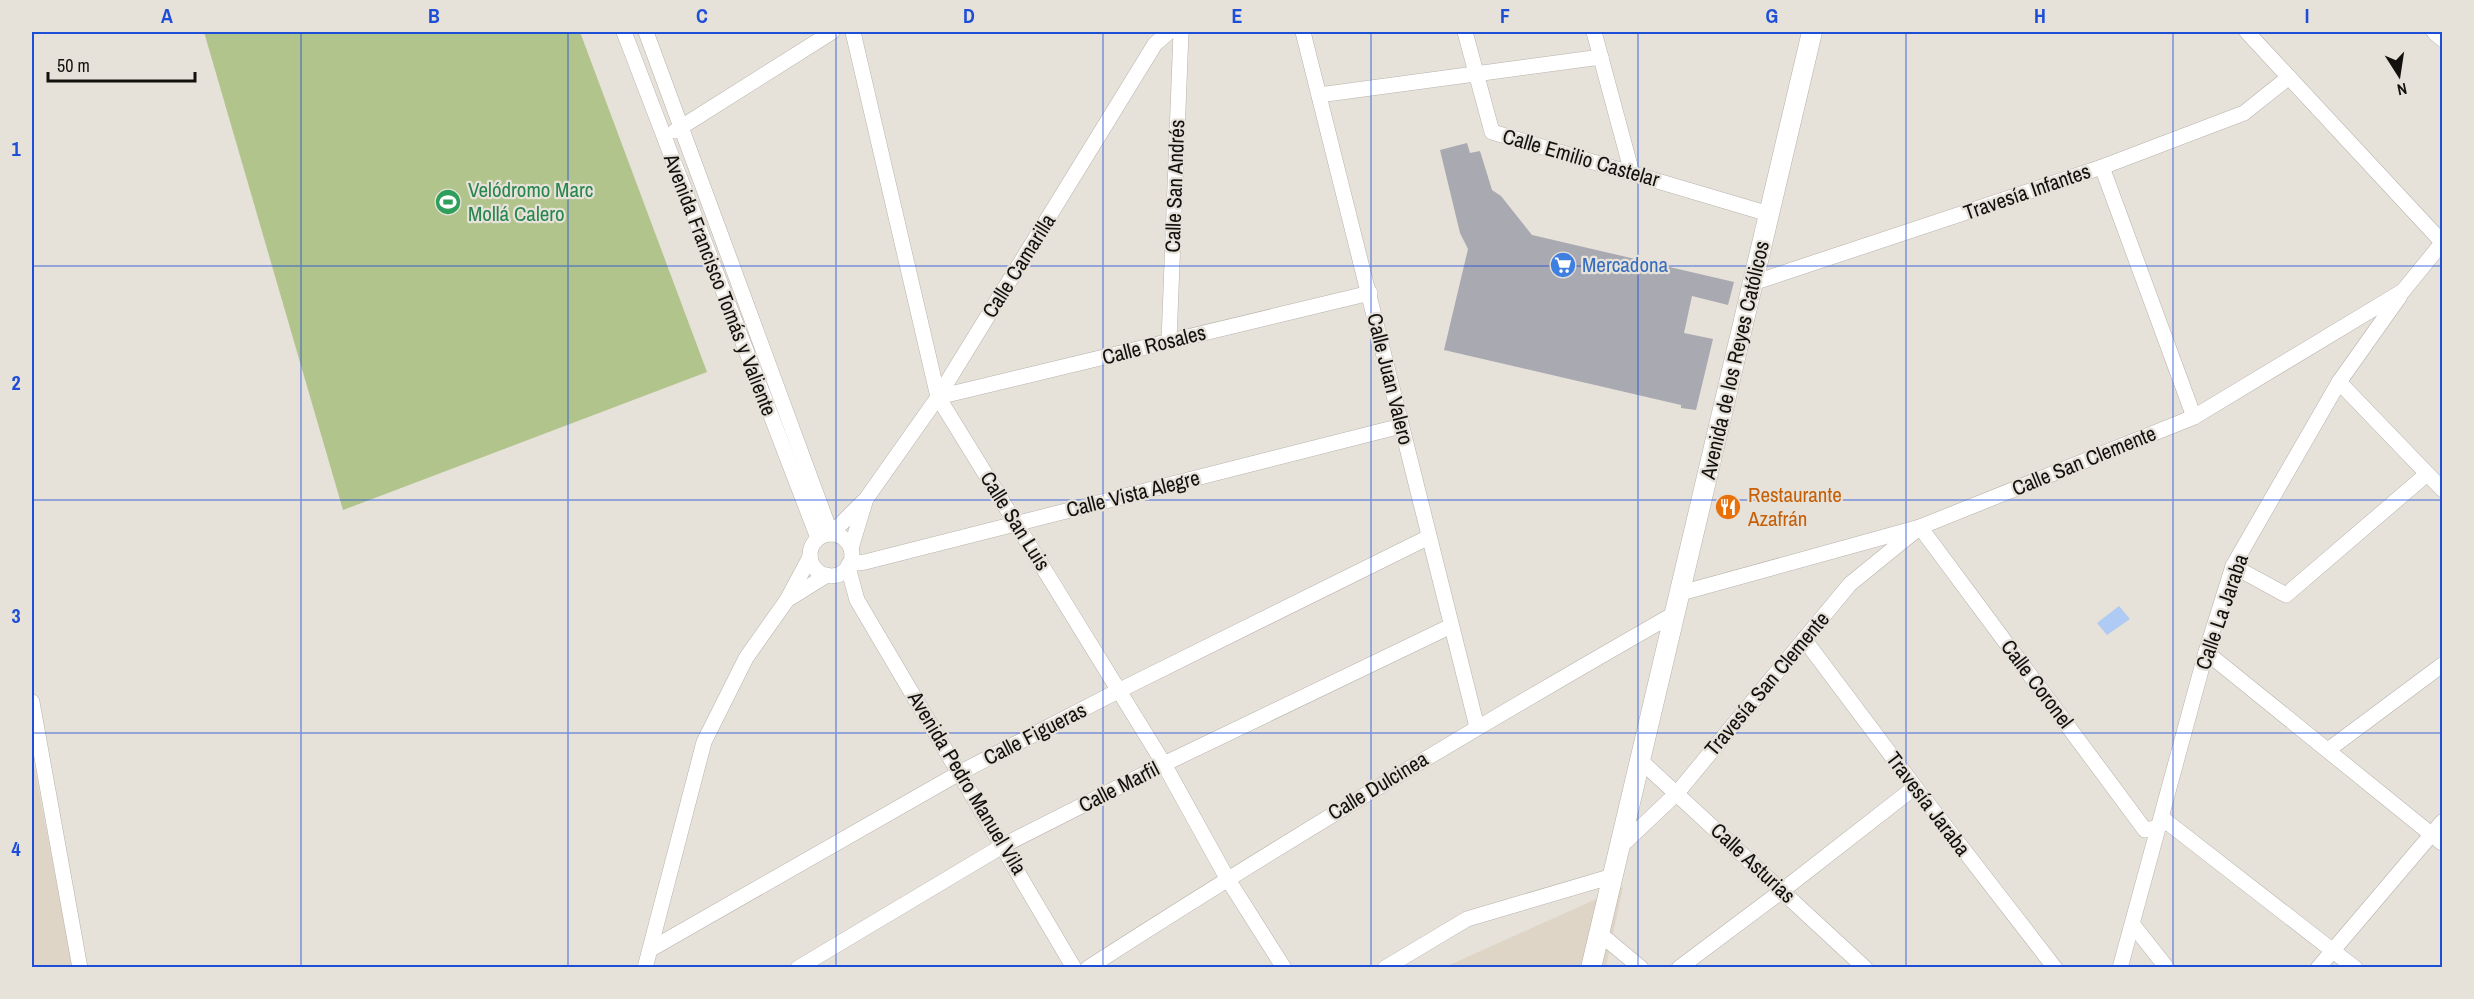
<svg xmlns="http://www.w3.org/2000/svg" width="2474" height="999" font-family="'Archivo Narrow',sans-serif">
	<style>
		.built { fill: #dfd5c7 }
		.green { fill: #b1c48b }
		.water { fill: #b0cbf3 }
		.building { fill: #a9a9b1 }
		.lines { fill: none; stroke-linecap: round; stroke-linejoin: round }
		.minor-casing { stroke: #b7b2ab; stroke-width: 16 }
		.tertiary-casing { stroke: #b7b2ab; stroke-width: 21 }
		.minor { stroke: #fff; stroke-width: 15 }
		.tertiary { stroke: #fff; stroke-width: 20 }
		.grid { fill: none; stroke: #1d4ed8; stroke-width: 1.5; stroke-opacity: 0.55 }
		.labels { text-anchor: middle; stroke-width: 4.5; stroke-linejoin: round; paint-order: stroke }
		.street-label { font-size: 21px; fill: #12110e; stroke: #e6e1d9 }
		.leisure-label { font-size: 21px; fill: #27864d; stroke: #e6e1d9; text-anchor: start }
		.shop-label { font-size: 21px; fill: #366cbe; stroke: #e6e1d9; text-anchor: start }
		.food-label { font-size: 21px; fill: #c56008; stroke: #e6e1d9; text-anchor: start }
		.neatline { fill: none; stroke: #1d4ed8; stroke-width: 2 }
		.grid-label { font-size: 20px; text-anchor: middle; font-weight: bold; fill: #1d4ed8 }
	</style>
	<rect width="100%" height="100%" fill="#e6e1d9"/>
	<g class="built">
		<polygon points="32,755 73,967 32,967"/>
		<polygon points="1623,887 1606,967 1445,967"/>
	</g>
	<polygon class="green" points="204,32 580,32 707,372 343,510"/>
	<polygon class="water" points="2119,606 2130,619 2107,635 2097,623"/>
	<polygon class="building" points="1467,143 1470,153 1480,151 1492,190 1501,196 1532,235 1734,282 1728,305 1692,296 1684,333 1713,339 1696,410 1681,408 1681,405 1444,350 1468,249 1460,233 1440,150"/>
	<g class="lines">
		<g class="minor-casing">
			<g id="minor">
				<polyline points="624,32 818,538"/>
				<polyline points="646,32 831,534 866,499 938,397 1155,44 1169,32"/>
				<polyline points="853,32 938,397 1164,764 1227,878 1284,968"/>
				<polyline points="1303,32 1477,727"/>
				<polyline points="1465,32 1492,132 1769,214"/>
				<polyline points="1594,32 1632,173"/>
				<polyline points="2247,32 2442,242"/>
				<polyline points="2434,32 2442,39"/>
				<polyline points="1319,95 1601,57"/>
				<polyline points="675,131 832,32"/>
				<polyline points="2102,167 2194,417"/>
				<polyline points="1753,283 2102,167 2244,113 2289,77"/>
				<polyline points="1169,341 1181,32"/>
				<polyline points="2339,382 2442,489"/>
				<polyline points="938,397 1370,293"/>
				<circle cx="831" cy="555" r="21"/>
				<polyline points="851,548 865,502"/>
				<polyline points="849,564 865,562 1401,426"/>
				<polyline points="2233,566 2286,595 2427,474"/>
				<polyline points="848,567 857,600 1074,968"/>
				<polyline points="1681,593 1920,527 2194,417 2403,291 2442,243"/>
				<polyline points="787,600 827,575"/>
				<polyline points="1804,639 1915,787 2055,968"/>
				<polyline points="2206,652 2442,843"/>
				<polyline points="32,702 80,968"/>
				<polyline points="2328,750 2442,665"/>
				<polyline points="1641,761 1865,968"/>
				<polyline points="2162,818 2355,968"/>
				<polyline points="1620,847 1677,793 1850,584 1920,527 2145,830 2159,827"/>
				<polyline points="2133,925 2167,968"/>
				<polyline points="1599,933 1641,968"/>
				<polyline points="651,949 961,772 1118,691 1429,537"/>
				<polyline points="645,968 704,742 746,658 787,600 810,557"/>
				<polyline points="798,968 1004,845 1164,764 1451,626"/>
				<path d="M1088,968c192,-124 388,-241 586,-354"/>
				<polyline points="1385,968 1467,919 1613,876"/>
				<polyline points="1679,968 1783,890 1915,787"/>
				<polyline points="2120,968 2206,652 2233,566 2339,382 2400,296"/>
				<polyline points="2318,968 2442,822"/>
			</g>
		</g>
		<g class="tertiary-casing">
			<polyline id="tertiary" points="1591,968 1812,32"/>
		</g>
		<use href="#minor" class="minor"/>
		<use href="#tertiary" class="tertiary"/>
	</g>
	<path class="grid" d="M301,32v936M568,32v936M836,32v936M1103,32v936M1371,32v936M1638,32v936M1906,32v936M2173,32v936M32,266h2410M32,500h2410M32,733h2410"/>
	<defs>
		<g id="stadium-disc" transform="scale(1.35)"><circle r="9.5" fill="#2e9e5b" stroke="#e6e1d9"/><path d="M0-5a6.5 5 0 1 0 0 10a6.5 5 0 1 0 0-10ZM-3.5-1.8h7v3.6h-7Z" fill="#fff"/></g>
		<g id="supermarket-disc" transform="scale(1.35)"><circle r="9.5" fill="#3f7fe0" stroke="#e6e1d9"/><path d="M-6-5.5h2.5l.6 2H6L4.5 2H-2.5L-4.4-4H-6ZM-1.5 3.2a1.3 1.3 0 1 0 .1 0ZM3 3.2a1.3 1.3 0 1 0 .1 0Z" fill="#fff"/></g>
		<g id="restaurant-disc" transform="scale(1.35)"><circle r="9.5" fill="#e8710a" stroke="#e6e1d9"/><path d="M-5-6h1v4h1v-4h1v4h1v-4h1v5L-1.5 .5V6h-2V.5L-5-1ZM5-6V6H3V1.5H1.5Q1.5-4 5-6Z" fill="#fff"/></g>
	</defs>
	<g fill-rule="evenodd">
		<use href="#stadium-disc" x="448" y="202"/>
		<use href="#supermarket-disc" x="1563" y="265"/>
		<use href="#restaurant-disc" x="1728" y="507"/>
	</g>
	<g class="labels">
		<g class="street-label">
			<text transform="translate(1581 158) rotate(16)" y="7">Calle Emilio Castelar</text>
			<text transform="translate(1175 186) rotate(-88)" y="7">Calle San Andrés</text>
			<text transform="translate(2027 192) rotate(-19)" y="7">Travesía Infantes</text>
			<text transform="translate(1019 266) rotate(-58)" y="7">Calle Camarilla</text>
			<text transform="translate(720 285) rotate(69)" y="7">Avenida Francisco Tomás y Valiente</text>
			<text transform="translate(1154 345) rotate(-14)" y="7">Calle Rosales</text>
			<text transform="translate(1735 360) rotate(-77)" y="7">Avenida de los Reyes Católicos</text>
			<text transform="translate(1390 379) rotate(76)" y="7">Calle Juan Valero</text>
			<text transform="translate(2084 461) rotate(-22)" y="7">Calle San Clemente</text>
			<text transform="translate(1133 494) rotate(-14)" y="7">Calle Vista Alegre</text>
			<text transform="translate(1015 521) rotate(58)" y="7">Calle San Luis</text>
			<text transform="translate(2222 612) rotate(-71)" y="7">Calle La Jaraba</text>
			<text transform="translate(1767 684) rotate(-50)" y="7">Travesía San Clemente</text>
			<text transform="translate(2037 684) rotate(53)" y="7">Calle Coronel</text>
			<text transform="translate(1035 734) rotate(-27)" y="7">Calle Figueras</text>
			<text transform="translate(967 783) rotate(59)" y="7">Avenida Pedro Manuel Vila</text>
			<text transform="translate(1378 786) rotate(-31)" y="7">Calle Dulcinea</text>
			<text transform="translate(1119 787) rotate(-27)" y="7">Calle Marfil</text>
			<text transform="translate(1928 804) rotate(53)" y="7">Travesía Jaraba</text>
			<text transform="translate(1753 863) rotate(43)" y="7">Calle Asturias</text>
		</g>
		<g class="leisure-label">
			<text x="468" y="197">Velódromo Marc<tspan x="468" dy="24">Mollá Calero</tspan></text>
		</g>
		<g class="shop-label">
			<text x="1582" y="272">Mercadona</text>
		</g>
		<g class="food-label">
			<text x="1748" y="502">Restaurante<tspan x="1748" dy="24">Azafrán</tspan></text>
		</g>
	</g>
	<rect width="2474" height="999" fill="none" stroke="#e6e1d9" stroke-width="66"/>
	<g transform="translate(2399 75) rotate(168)" stroke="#e6e1d9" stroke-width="4.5" paint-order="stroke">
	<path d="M0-4.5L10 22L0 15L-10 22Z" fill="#12110e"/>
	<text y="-9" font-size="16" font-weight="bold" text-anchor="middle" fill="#12110e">N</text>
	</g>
	<path d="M48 72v9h147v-9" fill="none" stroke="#12110e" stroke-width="3"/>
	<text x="57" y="72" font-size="18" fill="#12110e" stroke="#e6e1d9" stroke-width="4.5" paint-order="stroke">50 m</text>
	<rect x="33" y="33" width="2408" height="933" class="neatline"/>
	<g class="grid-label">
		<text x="167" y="23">A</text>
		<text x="434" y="23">B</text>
		<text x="702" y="23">C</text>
		<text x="969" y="23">D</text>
		<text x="1237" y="23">E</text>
		<text x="1505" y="23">F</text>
		<text x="1772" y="23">G</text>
		<text x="2040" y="23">H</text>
		<text x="2307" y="23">I</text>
		<text x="16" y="156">1</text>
		<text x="16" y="390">2</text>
		<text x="16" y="623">3</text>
		<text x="16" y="856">4</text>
	</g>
</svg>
